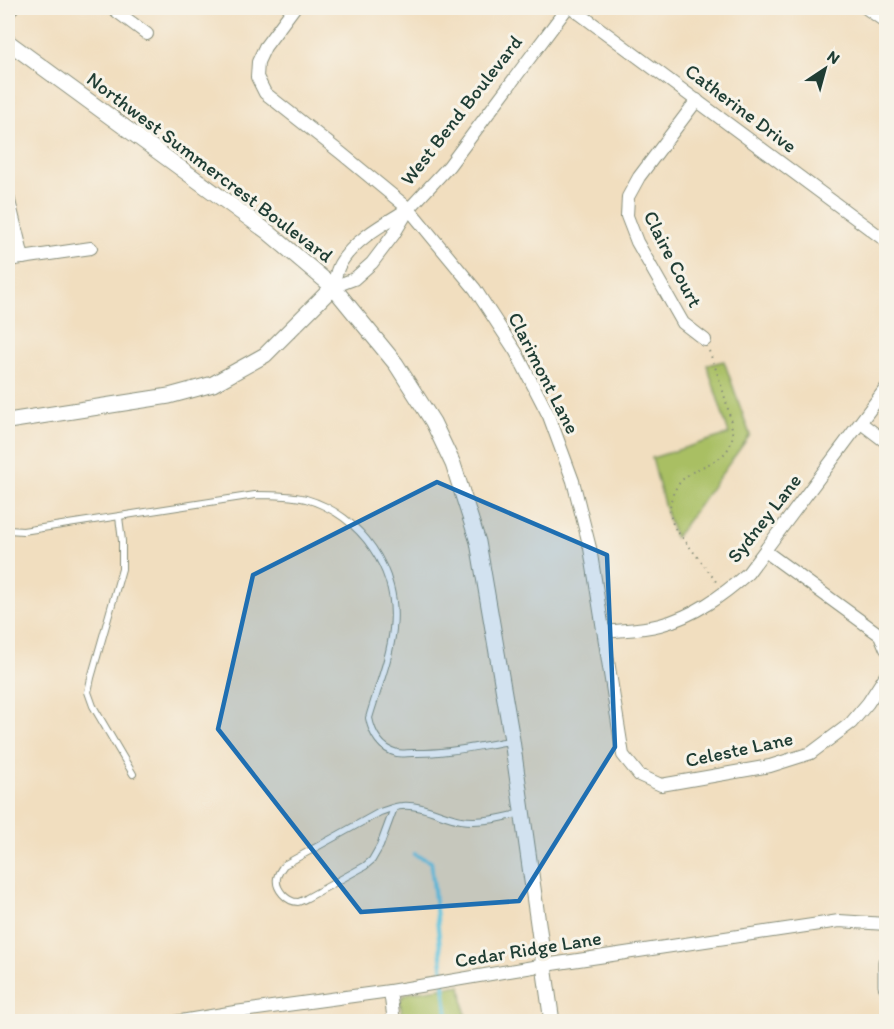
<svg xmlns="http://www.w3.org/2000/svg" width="894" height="1029" font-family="Itim,sans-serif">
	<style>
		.green { fill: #a9bf64; stroke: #647e4c; stroke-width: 1.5 }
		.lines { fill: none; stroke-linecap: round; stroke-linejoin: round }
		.stream { stroke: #63c6e0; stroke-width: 4 }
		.service-casing { stroke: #888e7a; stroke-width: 8 }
		.minor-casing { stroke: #888e7a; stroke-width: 14 }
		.tertiary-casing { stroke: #888e7a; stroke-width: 17 }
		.path { stroke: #888e7a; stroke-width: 2; stroke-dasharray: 1.5 4.5; stroke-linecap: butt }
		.service { stroke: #fff; stroke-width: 6 }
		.minor { stroke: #fff; stroke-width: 12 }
		.tertiary { stroke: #fff; stroke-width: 15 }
		.marked { fill: #1f6fb2; fill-opacity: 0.2; stroke: #1f6fb2; stroke-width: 4.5; stroke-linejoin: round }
		.labels { text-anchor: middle; stroke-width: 6; stroke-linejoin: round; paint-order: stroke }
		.street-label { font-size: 20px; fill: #1f3d34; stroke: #f7f3e8 }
	</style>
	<rect width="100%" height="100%" fill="#f7f3e8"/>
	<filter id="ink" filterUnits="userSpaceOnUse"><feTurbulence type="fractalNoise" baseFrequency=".0167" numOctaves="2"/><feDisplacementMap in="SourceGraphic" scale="12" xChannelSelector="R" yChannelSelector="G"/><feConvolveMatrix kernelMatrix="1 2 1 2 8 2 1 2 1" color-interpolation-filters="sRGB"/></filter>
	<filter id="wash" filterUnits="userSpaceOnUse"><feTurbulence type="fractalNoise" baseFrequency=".008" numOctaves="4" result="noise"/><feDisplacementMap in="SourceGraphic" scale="24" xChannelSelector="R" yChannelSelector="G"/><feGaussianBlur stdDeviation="1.35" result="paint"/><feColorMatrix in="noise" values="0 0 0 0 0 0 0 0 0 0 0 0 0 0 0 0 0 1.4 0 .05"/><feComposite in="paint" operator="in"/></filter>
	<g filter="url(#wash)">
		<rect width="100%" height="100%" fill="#f1debf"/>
		<g class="green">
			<polygon points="724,361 750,435 675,538 666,512 652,458 729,434 707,365"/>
			<polygon points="461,985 466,1021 403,1021 400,1001 404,995 412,992"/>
		</g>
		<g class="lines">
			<polyline class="stream" points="414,854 431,862 448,1022"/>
		</g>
	</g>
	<g filter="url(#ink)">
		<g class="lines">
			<g class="service-casing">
				<g id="service">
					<polyline points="119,517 122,541 122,569 91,678 88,692 93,706 133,774"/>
					<path d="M8,530l15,1 232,-36c17,0 34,0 51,4 55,16 94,72 87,130 -3,29 -16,61 -24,89 3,16 12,31 28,35 5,1 10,0 15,0 33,1 66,-7 98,-12"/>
					<path d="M394,808l-14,38 -8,14 -7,6 -58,32c-1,1 -8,4 -9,4 -11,0 -23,-13 -21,-24 1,-5 4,-9 7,-13l96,-53c7,-2 15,-6 22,-6 20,-2 40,11 59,14 20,3 41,-2 60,-7"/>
				</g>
			</g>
			<g class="minor-casing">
				<g id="minor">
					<polyline points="112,8 147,34"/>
					<polyline points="294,8 265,47 258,62 257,77 265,93 341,153 409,209 475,289 516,352 549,416 573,481 590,548 623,755 639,775 661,785 770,766 811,753 851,723 868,703 886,675"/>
					<polyline points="572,8 886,241"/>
					<polyline points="866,8 886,22"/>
					<polyline points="8,14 12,8"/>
					<polyline points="697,100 639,177 628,197 627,216 637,242 683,323 705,340"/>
					<polyline points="8,197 23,258"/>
					<polyline points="8,260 91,248"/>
					<polyline points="333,287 354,279 372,263 394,234 409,209 449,166 567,8"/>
					<path d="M333,287c2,-8 3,-16 7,-23 14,-24 42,-39 65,-53"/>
					<polyline points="861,423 886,442"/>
					<polyline points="765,551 880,635 886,649"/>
					<path d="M604,632c18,-2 38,-2 56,-7 34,-9 62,-29 88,-52l138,-185"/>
					<polyline points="390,991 394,1022"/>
					<polyline points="175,1022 235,1012 390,991 545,965 839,921 886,924"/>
				</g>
			</g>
			<g class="tertiary-casing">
				<g id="tertiary">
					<polyline points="8,42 268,232 333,287 396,364 433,422 453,464 478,542 512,740 552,1022"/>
					<polyline points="8,421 169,396 213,384 265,355 333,287"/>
					<polyline points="886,962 886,986"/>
				</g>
			</g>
			<path class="path" d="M709,351c7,17 26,72 23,88 -5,23 -28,24 -44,36 -17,12 -23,35 -13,53 4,6 10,12 14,18 9,12 19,24 28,37"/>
			<use href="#service" class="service"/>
			<use href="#minor" class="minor"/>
			<use href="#tertiary" class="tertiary"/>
		</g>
	</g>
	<path class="marked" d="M437,482l170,73 8,192 -96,154 -158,11 -143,-183 35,-154z"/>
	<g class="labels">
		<g class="street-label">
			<text transform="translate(741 108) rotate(37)" y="7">Catherine Drive</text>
			<text transform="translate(461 110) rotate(-52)" y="7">West Bend Boulevard</text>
			<text transform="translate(210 167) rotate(37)" y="7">Northwest Summercrest Boulevard</text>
			<text transform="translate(673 259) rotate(63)" y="7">Claire Court</text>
			<text transform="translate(544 373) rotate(63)" y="7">Clarimont Lane</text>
			<text transform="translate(764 518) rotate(-52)" y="7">Sydney Lane</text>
			<text transform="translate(739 749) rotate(-12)" y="7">Celeste Lane</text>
			<text transform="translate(528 949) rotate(-9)" y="7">Cedar Ridge Lane</text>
		</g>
	</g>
	<rect width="894" height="1029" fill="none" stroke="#f7f3e8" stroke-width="30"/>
	<g transform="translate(825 69) rotate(36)" stroke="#f7f3e8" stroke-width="4.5" paint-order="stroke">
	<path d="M0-4.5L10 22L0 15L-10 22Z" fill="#1f3d34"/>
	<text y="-9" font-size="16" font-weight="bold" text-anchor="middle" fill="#1f3d34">N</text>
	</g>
</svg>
